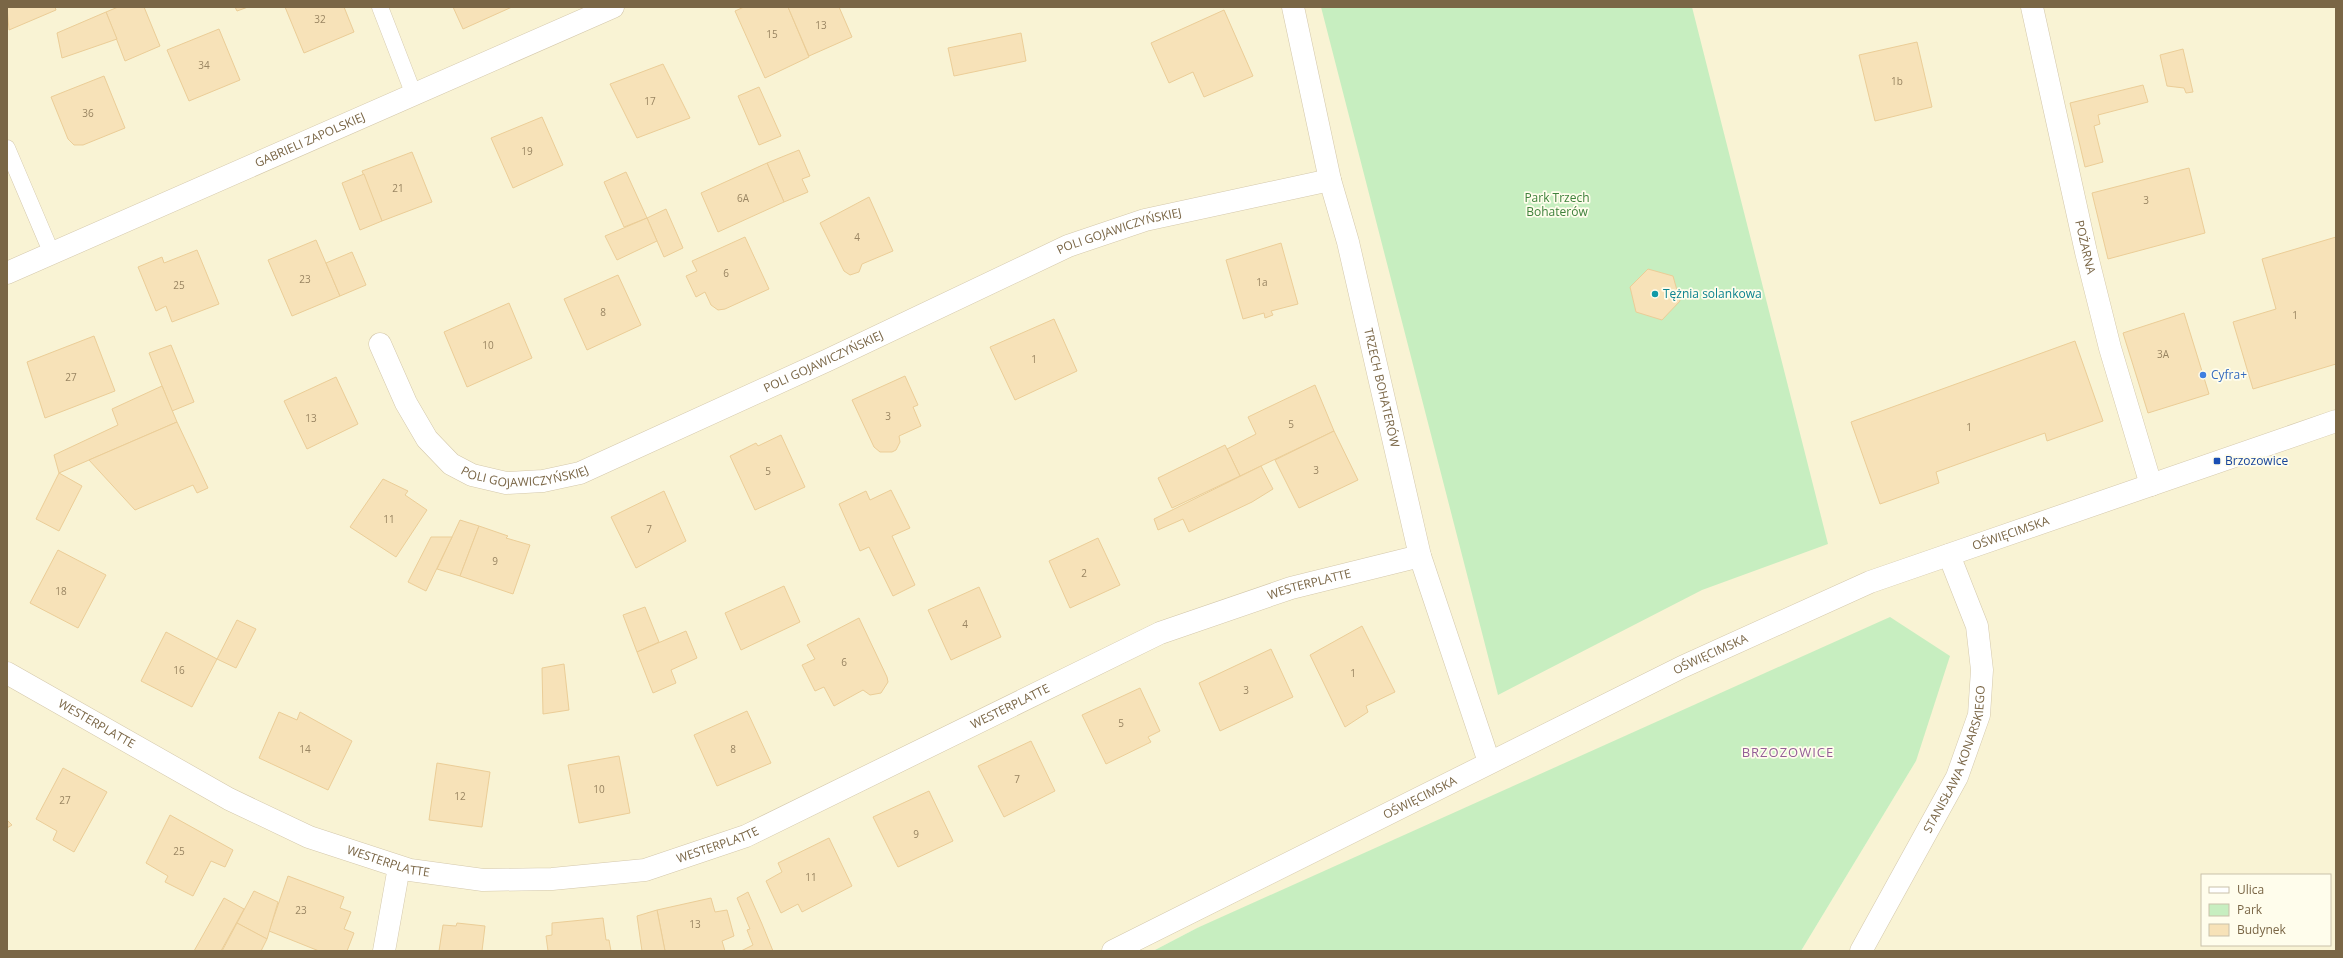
<svg xmlns="http://www.w3.org/2000/svg" width="2343" height="958" font-family="'Open Sans',sans-serif">
	<style>
		.residential { fill: #f9f3d4; fill-rule: evenodd }
		.green { fill: #c7eec0 }
		.building { fill: #f7e2b8; stroke: #ebcd97 }
		.lines { fill: none; stroke-linecap: round; stroke-linejoin: round }
		.service-casing { stroke: #d4c8ab; stroke-width: 17 }
		.minor-casing { stroke: #d4c8ab; stroke-width: 23 }
		.tertiary-casing { stroke: #d4c8ab; stroke-width: 23 }
		.service { stroke: #fff; stroke-width: 16 }
		.minor { stroke: #fff; stroke-width: 22 }
		.tertiary { stroke: #fff; stroke-width: 22 }
		.culture-dot { fill: #0f9aa8; stroke: #fffdec; stroke-width: 1.5 }
		.shop-dot { fill: #3f7fe0; stroke: #fffdec; stroke-width: 1.5 }
		.transit-dot { fill: #1a4fb4; stroke: #fffdec; stroke-width: 1.5 }
		.labels { text-anchor: middle; stroke-width: 3.5; stroke-linejoin: round; paint-order: stroke }
		.number-label { font-size: 10px; fill: #998562 }
		.street-label { font-size: 12px; fill: #7a6646; stroke: #fffdec }
		.park-label { font-size: 12px; fill: #3f823c; stroke: #fffdec }
		.culture-label { font-size: 12px; fill: #0d838f; stroke: #fffdec; text-anchor: start }
		.shop-label { font-size: 12px; fill: #366cbe; stroke: #fffdec; text-anchor: start }
		.transit-label { font-size: 12px; fill: #164399; stroke: #fffdec; text-anchor: start }
		.neighbourhood-label { font-size: 13px; letter-spacing: 1px; fill: #935d97; stroke: #fffdec }
	</style>
	<rect width="100%" height="100%" fill="#fffbe4"/>
	<path class="residential" d="M7,7h2329v944h-535l115,-190 -719,167 -44,23h-1146zM2202,875h128v70h-128z"/>
	<g class="green">
		<polygon points="1321,7 1692,7 1828,544 1702,590 1498,695"/>
		<polygon points="1890,617 1950,656 1916,761 1801,951 1153,951 1197,928"/>
	</g>
	<g class="building">
		<polygon points="7,7 55,7 56,10 9,30"/>
		<polygon points="118,7 144,7 160,46 125,61 106,12"/>
		<polygon points="235,7 248,7 237,11"/>
		<polygon points="285,7 344,7 354,32 304,53"/>
		<polygon points="453,7 512,7 463,29"/>
		<polygon points="744,7 788,7 809,57 765,78 735,11"/>
		<polygon points="788,7 839,7 852,37 809,56"/>
		<polygon points="1224,10 1253,76 1204,97 1193,72 1169,83 1151,43"/>
		<polygon points="106,12 117,39 62,58 57,33"/>
		<polygon points="219,29 240,80 189,101 167,50"/>
		<polygon points="1021,33 1026,61 954,76 948,48"/>
		<polygon points="1917,42 1932,107 1875,121 1859,55"/>
		<polygon points="2183,49 2193,92 2186,93 2184,88 2167,86 2160,55"/>
		<polygon points="663,64 690,118 637,138 610,84"/>
		<polygon points="104,76 125,128 83,145 74,145 68,139 51,97"/>
		<polygon points="2143,85 2148,102 2098,115 2100,124 2094,126 2103,162 2085,167 2070,103"/>
		<polygon points="759,87 781,136 759,145 738,96"/>
		<polygon points="542,117 563,165 513,188 491,138"/>
		<polygon points="799,150 810,176 802,179 808,192 784,202 767,163"/>
		<polygon points="412,152 432,202 382,221 362,171"/>
		<polygon points="767,163 784,202 718,232 701,193"/>
		<polygon points="2189,168 2205,233 2108,259 2092,193"/>
		<polygon points="626,172 647,218 624,227 604,182"/>
		<polygon points="364,174 382,221 360,230 342,183"/>
		<polygon points="869,197 893,251 862,264 859,272 850,275 844,271 820,223"/>
		<polygon points="666,209 683,248 664,257 647,218"/>
		<polygon points="647,218 657,241 617,260 605,236"/>
		<polygon points="745,237 769,289 725,309 718,310 711,305 705,292 696,297 686,276 697,271 692,261"/>
		<polygon points="2336,237 2336,364 2253,389 2233,322 2276,309 2262,259"/>
		<polygon points="316,240 340,296 292,316 268,260"/>
		<polygon points="1281,243 1298,304 1271,311 1273,315 1265,318 1264,313 1243,319 1226,260"/>
		<polygon points="197,250 219,304 172,322 166,306 156,311 138,267 162,257 164,263"/>
		<polygon points="352,252 366,285 340,296 326,263"/>
		<polygon points="1648,269 1673,276 1680,301 1662,320 1636,312 1630,287"/>
		<polygon points="618,275 641,325 587,350 564,299"/>
		<polygon points="509,303 532,358 467,387 444,332"/>
		<polygon points="2184,313 2209,394 2148,413 2123,333"/>
		<polygon points="1054,319 1077,371 1015,400 990,347"/>
		<polygon points="94,336 115,391 45,418 27,362"/>
		<polygon points="2075,341 2103,421 2047,441 2045,433 1936,472 1939,483 1880,504 1851,422"/>
		<polygon points="171,345 194,402 172,411 149,353"/>
		<polygon points="905,376 918,405 913,407 921,426 899,436 900,442 896,450 892,452 880,452 874,447 852,400"/>
		<polygon points="336,377 358,424 307,449 284,401"/>
		<polygon points="1315,385 1334,431 1240,476 1227,449 1256,434 1248,417"/>
		<polygon points="162,386 177,422 59,473 54,455 118,425 112,409"/>
		<polygon points="177,422 208,488 197,493 193,485 135,510 89,460"/>
		<polygon points="1334,431 1358,480 1299,508 1275,460"/>
		<polygon points="781,435 805,487 755,510 730,456 756,443 758,446"/>
		<polygon points="1225,445 1240,476 1172,508 1158,478"/>
		<polygon points="1261,466 1273,489 1252,502 1189,532 1183,519 1158,530 1154,519"/>
		<polygon points="59,473 82,486 59,531 36,519"/>
		<polygon points="383,479 408,491 405,495 427,510 396,557 350,527"/>
		<polygon points="891,490 910,528 892,536 915,585 893,596 869,547 860,551 839,504 866,491 870,500"/>
		<polygon points="664,491 686,541 636,568 611,517"/>
		<polygon points="460,520 479,526 460,576 437,569"/>
		<polygon points="479,526 508,536 506,538 530,545 513,594 460,576"/>
		<polygon points="431,537 452,537 426,591 408,582"/>
		<polygon points="1098,538 1120,585 1070,608 1049,561"/>
		<polygon points="58,550 106,575 78,628 30,603"/>
		<polygon points="784,586 800,622 741,650 725,613"/>
		<polygon points="979,587 1001,637 951,660 928,610"/>
		<polygon points="645,607 659,642 637,652 623,615"/>
		<polygon points="859,618 887,677 888,682 881,693 870,695 863,690 834,706 824,687 815,691 802,665 815,659 807,645"/>
		<polygon points="237,620 256,629 236,668 217,659"/>
		<polygon points="1362,626 1395,692 1366,706 1368,712 1345,727 1310,655"/>
		<polygon points="686,631 697,658 671,670 676,683 653,693 637,652"/>
		<polygon points="166,632 217,659 192,707 141,681"/>
		<polygon points="1271,649 1293,697 1220,731 1199,683"/>
		<polygon points="564,664 569,710 543,714 542,668"/>
		<polygon points="1140,688 1160,731 1148,737 1151,742 1106,764 1082,715"/>
		<polygon points="747,711 771,763 717,786 694,735"/>
		<polygon points="279,712 297,720 300,712 352,741 328,790 259,758"/>
		<polygon points="1031,741 1055,791 1004,817 978,766"/>
		<polygon points="619,756 630,813 579,823 568,765"/>
		<polygon points="437,763 490,772 482,827 429,820"/>
		<polygon points="63,768 107,792 74,852 53,840 57,831 36,819"/>
		<polygon points="929,791 953,841 898,867 873,817"/>
		<polygon points="170,815 233,850 225,867 211,861 193,896 165,882 168,876 146,863"/>
		<polygon points="7,820 12,825 7,828"/>
		<polygon points="829,838 852,886 802,912 798,904 781,913 766,881 782,872 778,863"/>
		<polygon points="288,876 344,897 340,908 351,912 344,929 354,933 347,951 319,951 269,931"/>
		<polygon points="254,891 278,902 267,939 237,923"/>
		<polygon points="748,892 762,924 773,951 741,951 753,945 747,930 750,929 737,898"/>
		<polygon points="224,898 244,909 221,951 194,951"/>
		<polygon points="711,898 715,912 727,910 734,936 722,941 725,951 665,951 657,910"/>
		<polygon points="657,910 665,951 642,951 637,916"/>
		<polygon points="603,918 606,940 609,940 611,951 548,951 546,936 552,935 552,923"/>
		<polygon points="237,923 267,939 261,951 222,951"/>
		<polygon points="457,923 485,926 482,951 435,951 439,951 443,925 456,926"/>
	</g>
	<g class="lines">
		<g class="service-casing">
			<g id="service">
				<polyline points="380,7 414,95"/>
				<polyline points="7,148 52,254"/>
			</g>
		</g>
		<g class="minor-casing">
			<g id="minor">
				<path id="s1" d="M1293,7l37,173 18,62 72,314 69,206"/>
				<path id="s2" d="M2032,7l54,245 24,96 41,137"/>
				<path id="s3" d="M7,273l606,-266"/>
				<path id="s4" d="M380,344l26,59 21,36 24,25 21,11 34,8 37,-2 37,-8 248,-113 240,-114 77,-26 185,-40"/>
				<path id="s5" d="M7,673l222,126 80,38 101,33 73,10 69,-1 93,-9 101,-34 414,-203 131,-45 129,-32"/>
				<polyline points="384,951 399,867"/>
				<path id="s6" d="M1861,951l96,-174 22,-62 3,-45 -5,-44 -28,-71"/>
			</g>
		</g>
		<g class="tertiary-casing">
			<g id="tertiary">
				<path id="s7" d="M1113,951l569,-284 188,-85 466,-161"/>
			</g>
		</g>
		<use href="#service" class="service"/>
		<use href="#minor" class="minor"/>
		<use href="#tertiary" class="tertiary"/>
	</g>
	<circle class="culture-dot" cx="1655" cy="294" r="4"/>
	<circle class="shop-dot" cx="2203" cy="375" r="4"/>
	<rect class="transit-dot" x="2213" y="457" width="8" height="8" rx="2"/>
	<g class="labels">
		<g class="number-label">
			<text x="320" y="23">32</text>
			<text x="821" y="29">13</text>
			<text x="772" y="38">15</text>
			<text x="204" y="69">34</text>
			<text x="1897" y="85">1b</text>
			<text x="650" y="105">17</text>
			<text x="88" y="117">36</text>
			<text x="527" y="155">19</text>
			<text x="398" y="192">21</text>
			<text x="743" y="202">6A</text>
			<text x="2146" y="204">3</text>
			<text x="857" y="241">4</text>
			<text x="726" y="277">6</text>
			<text x="305" y="283">23</text>
			<text x="1262" y="286">1a</text>
			<text x="179" y="289">25</text>
			<text x="603" y="316">8</text>
			<text x="2295" y="319">1</text>
			<text x="488" y="349">10</text>
			<text x="2163" y="358">3A</text>
			<text x="1034" y="363">1</text>
			<text x="71" y="381">27</text>
			<text x="888" y="420">3</text>
			<text x="311" y="422">13</text>
			<text x="1291" y="428">5</text>
			<text x="1969" y="431">1</text>
			<text x="1316" y="474">3</text>
			<text x="768" y="475">5</text>
			<text x="389" y="523">11</text>
			<text x="649" y="533">7</text>
			<text x="495" y="565">9</text>
			<text x="1084" y="577">2</text>
			<text x="61" y="595">18</text>
			<text x="965" y="628">4</text>
			<text x="844" y="666">6</text>
			<text x="179" y="674">16</text>
			<text x="1353" y="677">1</text>
			<text x="1246" y="694">3</text>
			<text x="1121" y="727">5</text>
			<text x="305" y="753">14</text>
			<text x="733" y="753">8</text>
			<text x="1017" y="783">7</text>
			<text x="599" y="793">10</text>
			<text x="460" y="800">12</text>
			<text x="65" y="804">27</text>
			<text x="916" y="838">9</text>
			<text x="179" y="855">25</text>
			<text x="811" y="881">11</text>
			<text x="301" y="914">23</text>
			<text x="695" y="928">13</text>
		</g>
		<g class="street-label">
			<text dy="4" stroke="none"><textPath href="#s3" startOffset="331">GABRIELI ZAPOLSKIEJ</textPath></text>
			<text dy="4" stroke="none"><textPath href="#s4" startOffset="866">POLI GOJAWICZYŃSKIEJ</textPath></text>
			<text dy="4" stroke="none"><textPath href="#s2" startOffset="246">POŻARNA</textPath></text>
			<text dy="4" stroke="none"><textPath href="#s4" startOffset="542">POLI GOJAWICZYŃSKIEJ</textPath></text>
			<text dy="4" stroke="none"><textPath href="#s1" startOffset="391">TRZECH BOHATERÓW</textPath></text>
			<text dy="4" stroke="none"><textPath href="#s4" startOffset="218">POLI GOJAWICZYŃSKIEJ</textPath></text>
			<text dy="4" stroke="none"><textPath href="#s7" startOffset="991">OŚWIĘCIMSKA</textPath></text>
			<text dy="4" stroke="none"><textPath href="#s5" startOffset="1411">WESTERPLATTE</textPath></text>
			<text dy="4" stroke="none"><textPath href="#s7" startOffset="667">OŚWIĘCIMSKA</textPath></text>
			<text dy="4" stroke="none"><textPath href="#s5" startOffset="1087">WESTERPLATTE</textPath></text>
			<text dy="4" stroke="none"><textPath href="#s5" startOffset="103">WESTERPLATTE</textPath></text>
			<text dy="4" stroke="none"><textPath href="#s6" startOffset="215">STANISŁAWA KONARSKIEGO</textPath></text>
			<text dy="4" stroke="none"><textPath href="#s7" startOffset="343">OŚWIĘCIMSKA</textPath></text>
			<text dy="4" stroke="none"><textPath href="#s5" startOffset="763">WESTERPLATTE</textPath></text>
			<text dy="4" stroke="none"><textPath href="#s5" startOffset="427">WESTERPLATTE</textPath></text>
		</g>
		<g class="park-label">
			<text x="1557" y="202">Park Trzech<tspan x="1557" dy="14">Bohaterów</tspan></text>
		</g>
		<g class="culture-label">
			<text x="1663" y="298">Tężnia solankowa</text>
		</g>
		<g class="shop-label">
			<text x="2211" y="379">Cyfra+</text>
		</g>
		<g class="transit-label">
			<text x="2225" y="465">Brzozowice</text>
		</g>
		<g class="neighbourhood-label">
			<text x="1788" y="757">BRZOZOWICE</text>
		</g>
	</g>
	<rect width="2343" height="958" fill="none" stroke="#7a6646" stroke-width="16"/>
	<rect x="2201" y="874" width="130" height="72" fill="#fffdec" stroke="#cac1aa"/>
	<rect x="2209" y="887" width="20" height="6" fill="#ffffff" stroke="#cac1aa"/>
	<text x="2237" y="894" font-size="12" fill="#7a6646">Ulica</text>
	<rect x="2209" y="904" width="20" height="12" fill="#c7eec0" stroke="#cac1aa"/>
	<text x="2237" y="914" font-size="12" fill="#7a6646">Park</text>
	<rect x="2209" y="924" width="20" height="12" fill="#f7e2b8" stroke="#cac1aa"/>
	<text x="2237" y="934" font-size="12" fill="#7a6646">Budynek</text>
</svg>
